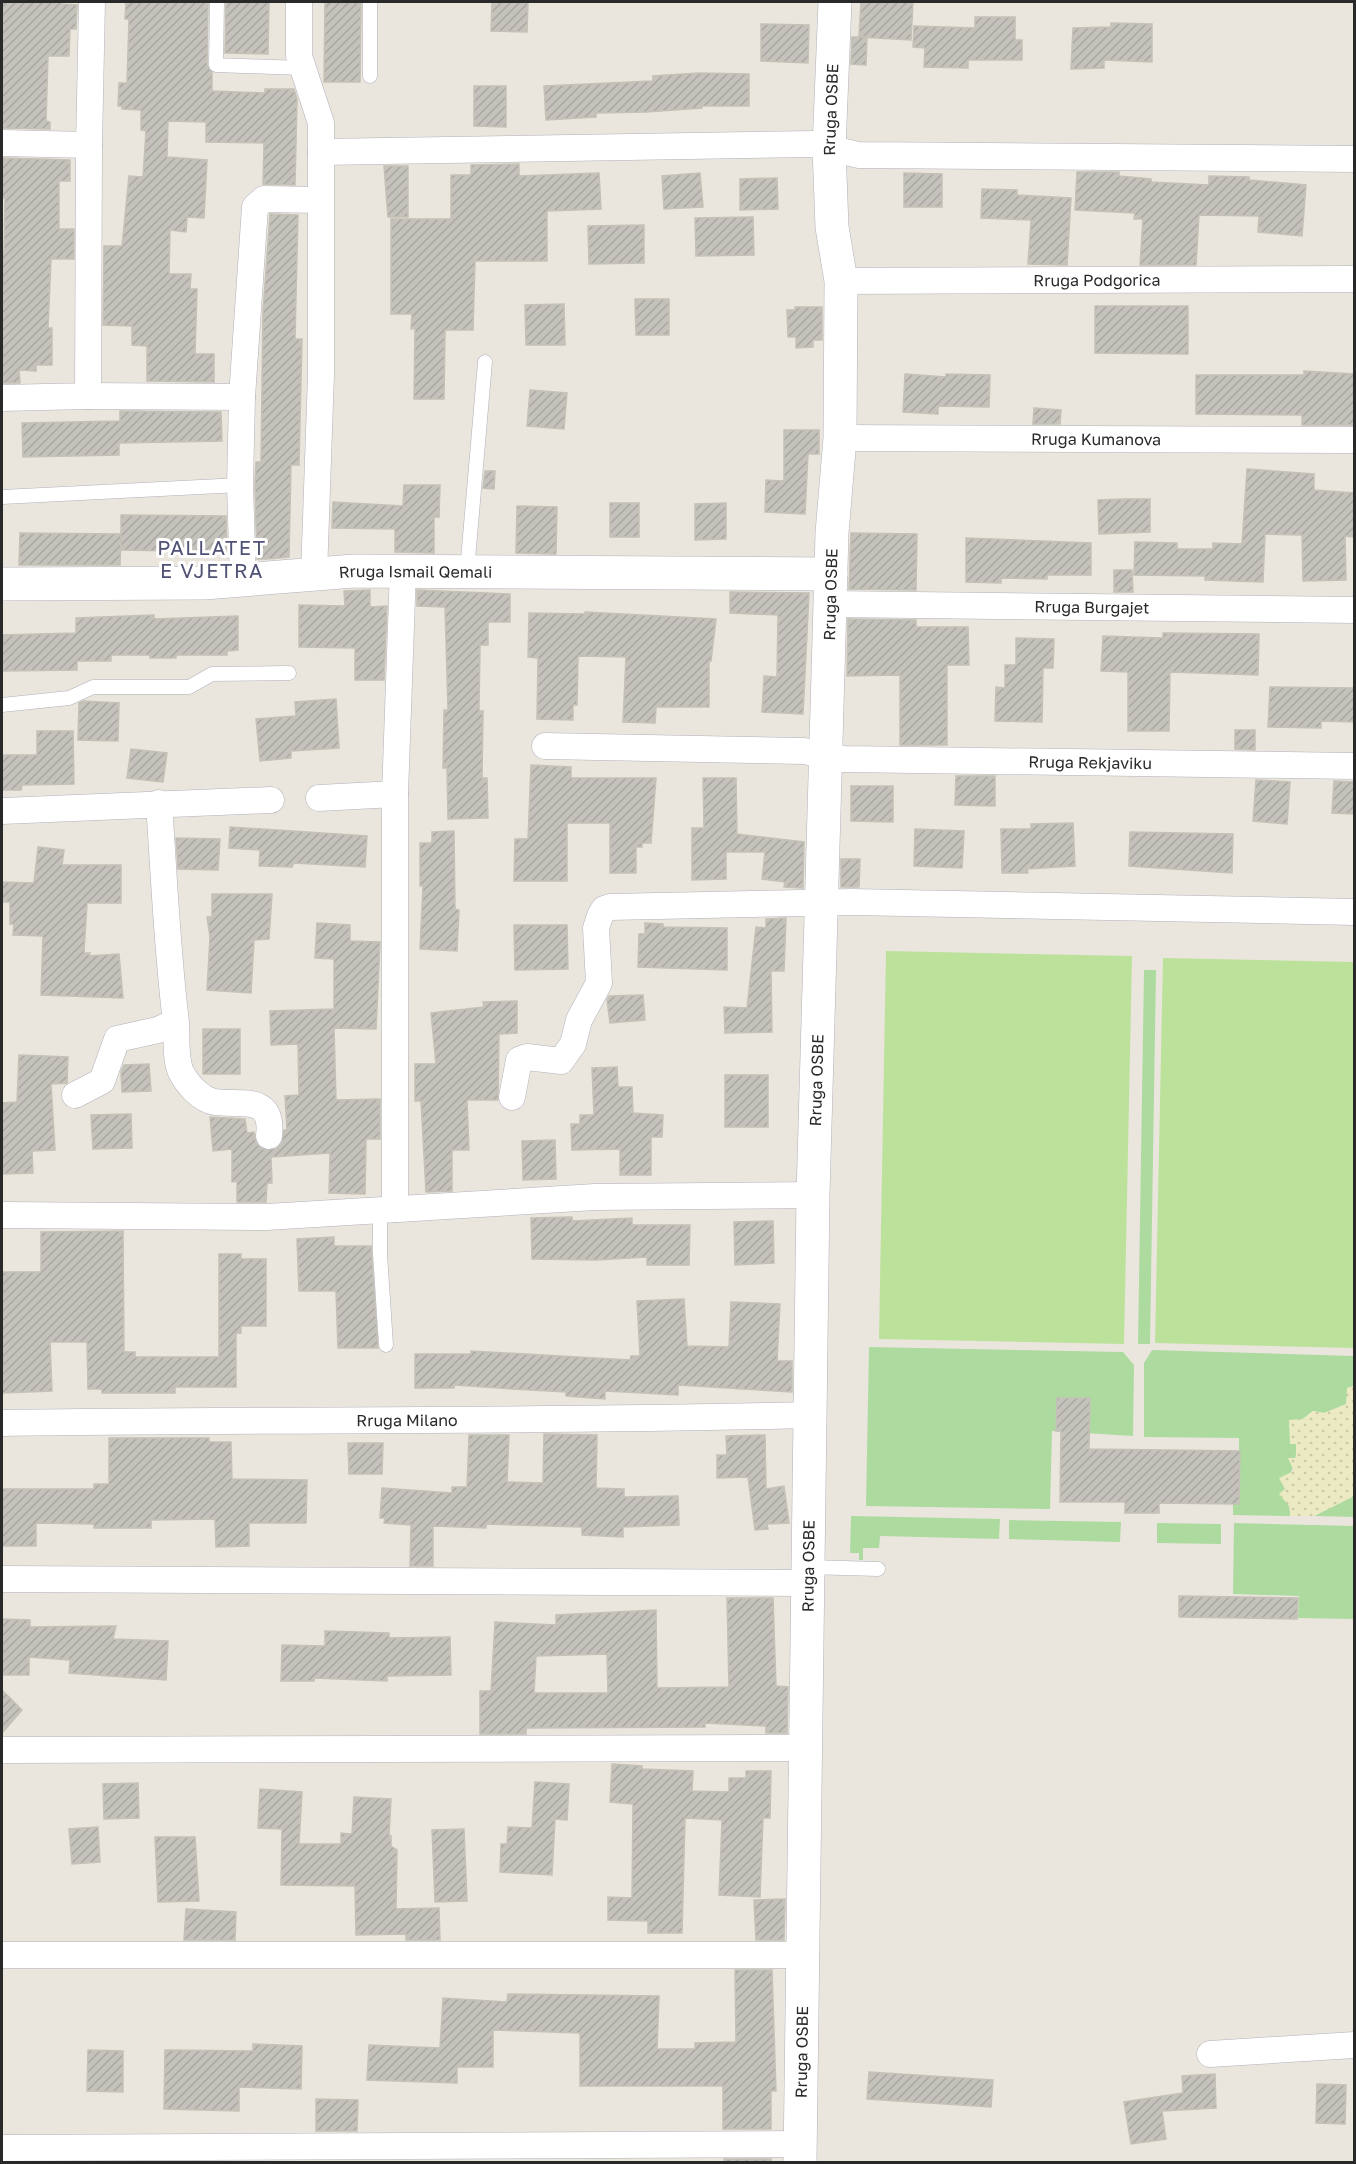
<svg xmlns="http://www.w3.org/2000/svg" width="1356" height="2164" font-family="'Golos Text',sans-serif">
	<style>
		.grass { fill: #addb9f }
		.sand { fill: url(#sand-dots) }
		.pitch { fill: #bce19b }
		.building { fill: url(#building-hatch); stroke: #c5c1b6; stroke-width: 1.5; fill-rule: evenodd }
		.lines { fill: none; stroke-linecap: round; stroke-linejoin: round }
		.service-casing { stroke: #b0b1bb; stroke-width: 15 }
		.minor-casing { stroke: #b0b1bb; stroke-width: 27 }
		.tertiary-casing { stroke: #b0b1bb; stroke-width: 34 }
		.service { stroke: #fff; stroke-width: 14 }
		.minor { stroke: #fff; stroke-width: 26 }
		.tertiary { stroke: #fff; stroke-width: 33 }
		.labels { text-anchor: middle; stroke-width: 6; stroke-linejoin: round; paint-order: stroke }
		.street-label { font-size: 16px; fill: #292929; stroke: #fff }
		.quarter-label { font-size: 20px; letter-spacing: 1.5px; fill: #4f5175; stroke: #fff }
	</style>
	<defs>
		<pattern id="sand-dots" width="8" height="8" patternUnits="userSpaceOnUse" patternTransform="scale(1.5)"><rect width="8" height="8" fill="#eceac3"/><path d="M2 2h.1M6 6h.1" fill="none" stroke="#cac9a8" stroke-width="1.8" stroke-linecap="round"/></pattern>
		<pattern id="building-hatch" width="6" height="6" patternUnits="userSpaceOnUse" patternTransform="scale(1.5)"><rect width="6" height="6" fill="#c5c2bc"/><path d="M-1 1l2-2M0 6l6-6M5 7l2-2" fill="none" stroke="#a9a7a2"/></pattern>
	</defs>
	<rect width="100%" height="100%" fill="#eae6dd"/>
	<g class="grass">
		<polygon points="1144,970 1156,970 1150,1344 1138,1344"/>
		<polygon points="869,1347 1123,1352 1134,1365 1133,1436 1052,1431 1050,1509 866,1506"/>
		<path d="M1152,1350l202,6v30l-7,2v16l-23,9 -11,-2 -10,8 -13,25h6c1,22 -5,24 -10,43 -2,8 5,20 4,29l-57,-1v-11l6,-1v-65l-95,-1v-74z"/>
		<polygon points="1354,1496 1354,1517 1314,1516"/>
		<polygon points="851,1516 1000,1519 999,1539 880,1536 879,1548 863,1548 863,1560 859,1560 859,1553 850,1553"/>
		<polygon points="1009,1520 1121,1522 1120,1542 1009,1539"/>
		<polygon points="1157,1523 1221,1524 1221,1544 1157,1543"/>
		<polygon points="1234,1523 1354,1526 1354,1619 1298,1618 1299,1596 1233,1594"/>
	</g>
	<polygon class="sand" points="1354,1386 1354,1496 1314,1516 1290,1516 1290,1507 1279,1494 1285,1489 1279,1478 1294,1471 1288,1458 1296,1458 1296,1444 1290,1444 1289,1420 1303,1419 1313,1411 1324,1413 1346,1404 1347,1388"/>
	<g class="pitch">
		<polygon points="886,951 1132,956 1124,1344 879,1339"/>
		<polygon points="1163,958 1354,962 1354,1348 1155,1343"/>
	</g>
	<g class="building">
		<polygon points="2,2 62,2 62,4 77,5 76,29 70,29 69,56 48,56 46,121 50,122 50,129 2,128"/>
		<polygon points="126,2 208,2 207,65 212,73 212,91 265,93 265,89 294,89 297,99 295,185 263,184 264,143 206,142 206,122 168,121 167,157 207,160 204,218 187,217 186,232 170,230 169,274 191,274 190,289 197,289 195,354 214,354 214,382 147,381 147,346 132,345 132,326 103,325 104,246 122,246 129,176 143,177 146,131 141,130 141,110 122,109 122,106 118,106 119,83 127,83 129,19 125,19"/>
		<polygon points="226,2 269,2 268,54 225,53"/>
		<polygon points="325,2 361,2 360,82 324,82"/>
		<polygon points="492,2 528,2 527,32 491,31"/>
		<polygon points="861,2 913,2 911,40 859,37"/>
		<polygon points="975,17 1015,17 1015,40 1022,40 1022,60 968,60 968,68 924,67 925,48 913,47 914,26 975,28"/>
		<polygon points="1111,23 1152,24 1152,62 1104,60 1104,68 1071,69 1073,28 1111,27"/>
		<polygon points="761,24 809,25 808,63 761,61"/>
		<polygon points="852,37 867,37 866,65 851,64"/>
		<polygon points="699,73 749,74 749,106 702,106 702,108 646,112 596,113 596,117 546,120 544,86 653,81 653,76"/>
		<polygon points="474,86 506,86 506,127 474,126"/>
		<polygon points="2,158 70,160 70,181 59,181 59,229 74,229 74,259 51,259 48,328 52,328 52,365 36,365 36,371 19,370 20,383 2,383 2,251 4,251 5,198 2,198"/>
		<polygon points="519,164 519,176 599,173 601,209 547,211 547,261 475,261 473,330 445,330 444,399 414,399 415,328 411,329 412,314 391,314 391,219 451,219 451,175 471,175 471,165"/>
		<polygon points="384,166 408,166 408,217 388,217"/>
		<polygon points="1077,172 1119,172 1119,176 1151,179 1151,182 1209,185 1209,176 1249,177 1249,180 1306,185 1302,236 1258,232 1259,216 1199,215 1196,265 1140,265 1143,219 1134,219 1135,213 1075,210"/>
		<polygon points="700,173 703,207 664,209 662,176"/>
		<polygon points="904,173 942,174 942,207 904,207"/>
		<polygon points="777,178 778,209 740,210 740,179"/>
		<polygon points="982,189 1017,190 1017,195 1071,198 1067,265 1028,264 1031,220 981,218"/>
		<polygon points="270,214 298,215 295,339 302,339 299,465 291,465 289,557 267,559 257,559 255,485 256,462 261,462 263,312"/>
		<polygon points="753,217 754,255 696,256 695,218"/>
		<polygon points="644,225 644,263 589,264 588,226"/>
		<polygon points="635,299 669,299 669,335 636,335"/>
		<polygon points="564,304 565,345 526,345 525,305"/>
		<polygon points="1095,306 1188,306 1188,354 1095,353"/>
		<polygon points="795,307 822,307 822,340 813,340 813,347 796,348 796,337 788,337 787,310 795,310"/>
		<polygon points="1304,371 1354,374 1354,425 1302,425 1302,415 1196,414 1196,375 1304,375"/>
		<polygon points="905,374 946,377 946,374 990,375 989,407 938,406 938,414 903,412"/>
		<polygon points="530,390 567,393 564,429 527,426"/>
		<polygon points="1034,408 1061,410 1060,424 1033,424"/>
		<polygon points="120,411 221,412 222,441 119,443 119,455 23,457 22,423 120,421"/>
		<polygon points="784,430 819,430 819,454 808,454 805,514 765,512 766,480 784,481"/>
		<polygon points="1247,469 1314,474 1314,490 1354,493 1354,537 1345,536 1346,580 1303,581 1302,535 1265,534 1263,582 1205,580 1205,576 1134,575 1135,542 1177,543 1177,549 1213,549 1213,543 1242,544"/>
		<polygon points="485,471 495,471 494,489 483,488"/>
		<polygon points="404,485 440,485 439,517 434,517 434,553 395,552 395,529 332,528 333,502 403,506"/>
		<polygon points="1124,499 1150,499 1150,532 1099,534 1098,500"/>
		<rect x="610" y="503" width="29" height="34"/>
		<polygon points="726,503 726,539 695,540 695,504"/>
		<polygon points="517,506 557,507 556,554 516,553"/>
		<polygon points="121,515 226,516 227,552 121,550"/>
		<polygon points="20,533 121,534 120,565 19,565"/>
		<polygon points="851,533 917,534 916,590 849,589"/>
		<polygon points="966,538 1091,543 1091,575 1047,575 1047,579 1001,578 1001,583 966,582"/>
		<polygon points="1114,570 1132,570 1133,592 1114,592"/>
		<polygon points="370,590 370,607 387,606 384,680 355,680 355,648 299,647 299,605 345,606 344,591"/>
		<polygon points="417,590 510,594 510,622 488,622 488,645 480,645 479,711 483,711 482,778 487,778 488,818 448,819 447,768 443,768 444,710 448,710 445,607 417,606"/>
		<polygon points="730,592 809,593 803,714 762,712 764,676 777,677 778,615 730,613"/>
		<polygon points="585,612 716,619 711,661 709,661 709,707 656,707 655,723 623,722 626,657 578,656 577,705 573,705 573,720 537,719 538,658 528,657 529,613 585,614"/>
		<polygon points="154,615 154,619 238,616 238,650 227,651 227,655 176,655 176,658 150,658 150,655 111,655 111,661 77,661 77,670 2,671 2,635 76,633 76,618"/>
		<polygon points="848,619 916,620 916,627 968,627 969,665 947,665 947,745 900,745 900,675 847,676"/>
		<polygon points="1163,633 1259,634 1258,675 1170,672 1169,731 1128,731 1128,672 1101,671 1103,636 1163,638"/>
		<polygon points="1016,638 1054,639 1053,668 1043,668 1042,722 995,721 996,687 1005,688 1005,665 1016,665"/>
		<polygon points="1270,687 1354,688 1354,722 1321,721 1321,728 1268,727"/>
		<polygon points="336,699 339,748 291,751 291,758 260,761 256,719 296,716 295,702"/>
		<polygon points="83,701 119,703 118,741 78,740 79,703"/>
		<polygon points="1235,730 1255,730 1255,750 1235,749"/>
		<polygon points="37,731 73,731 74,784 22,785 21,790 2,790 2,755 37,755"/>
		<polygon points="131,749 167,753 163,782 127,778"/>
		<polygon points="531,765 571,767 571,778 656,778 651,843 642,843 642,847 636,847 636,873 610,873 610,823 567,823 567,881 514,881 515,839 528,839"/>
		<polygon points="956,776 995,776 995,806 955,805"/>
		<polygon points="703,778 736,778 737,834 804,842 803,888 784,887 785,882 762,879 765,852 726,852 726,879 692,880 692,828 704,828"/>
		<polygon points="1256,780 1290,782 1287,824 1253,821"/>
		<polygon points="1334,781 1354,782 1354,814 1332,813"/>
		<polygon points="851,786 893,786 893,822 851,821"/>
		<polygon points="1073,823 1075,866 1027,869 1028,873 1002,873 1001,829 1031,829 1031,824"/>
		<polygon points="230,827 367,836 365,867 294,863 292,867 259,866 260,850 229,848"/>
		<polygon points="915,829 964,831 962,868 914,866"/>
		<polygon points="454,831 455,909 459,910 457,951 420,949 423,886 420,886 420,843 432,843 432,832"/>
		<polygon points="1130,832 1233,834 1232,873 1129,866"/>
		<polygon points="176,838 220,839 218,870 178,869"/>
		<polygon points="38,847 64,850 62,865 121,865 121,903 87,903 84,953 90,953 89,956 119,954 123,998 41,995 43,936 13,935 14,924 10,924 10,902 2,902 2,882 34,883"/>
		<polygon points="841,859 860,859 859,887 841,887"/>
		<polygon points="212,894 272,894 269,939 254,940 251,993 207,990 210,937 207,917 212,917"/>
		<polygon points="786,918 784,971 771,971 772,1032 725,1033 724,1007 747,1008 756,927 766,928 766,919"/>
		<polygon points="317,923 350,925 350,941 380,942 376,1029 334,1028 336,1100 380,1099 380,1139 366,1139 365,1194 329,1193 330,1153 271,1157 272,1183 267,1183 266,1202 237,1202 237,1181 232,1182 232,1149 213,1151 210,1117 245,1119 247,1133 254,1132 256,1143 262,1149 276,1149 282,1143 284,1130 287,1130 285,1096 299,1095 298,1044 271,1045 270,1011 334,1009 334,959 315,958"/>
		<polygon points="645,923 663,924 663,927 727,928 727,970 638,967 639,934 645,934"/>
		<polygon points="514,925 567,925 568,969 515,970"/>
		<polygon points="643,995 645,1020 610,1023 607,1000 609,996"/>
		<polygon points="517,1001 517,1033 499,1034 498,1100 467,1100 469,1150 452,1150 452,1191 426,1192 421,1101 415,1101 415,1064 436,1064 431,1013 484,1007 483,1002"/>
		<rect x="203" y="1029" width="37" height="45"/>
		<polygon points="19,1055 68,1057 67,1083 51,1084 55,1150 32,1151 33,1173 2,1174 2,1103 17,1102"/>
		<polygon points="149,1064 151,1091 122,1092 121,1072 124,1065"/>
		<polygon points="617,1067 618,1087 632,1087 633,1113 663,1115 662,1137 651,1137 651,1175 620,1175 620,1149 572,1150 571,1124 580,1124 580,1115 594,1115 592,1068"/>
		<rect x="725" y="1075" width="43" height="52"/>
		<polygon points="131,1114 132,1148 93,1149 91,1115"/>
		<polygon points="555,1140 556,1179 523,1180 522,1141"/>
		<polygon points="572,1217 572,1221 632,1218 632,1225 690,1225 689,1265 647,1265 647,1257 596,1260 532,1259 531,1218"/>
		<polygon points="773,1221 774,1263 735,1265 734,1222"/>
		<polygon points="123,1231 124,1352 135,1352 135,1357 219,1357 219,1254 241,1254 241,1259 266,1259 266,1326 241,1326 241,1333 236,1333 236,1387 175,1387 175,1393 102,1393 102,1389 88,1389 87,1342 50,1342 52,1391 2,1393 2,1272 41,1272 41,1232"/>
		<polygon points="334,1237 334,1246 371,1246 378,1348 338,1348 336,1291 299,1291 297,1239"/>
		<polygon points="684,1299 687,1346 729,1347 731,1302 780,1304 777,1361 792,1361 792,1392 678,1385 678,1395 605,1391 605,1399 566,1396 566,1392 513,1389 454,1385 454,1388 415,1388 415,1354 471,1354 471,1351 630,1360 631,1356 640,1356 637,1301"/>
		<polygon points="1057,1398 1090,1398 1089,1449 1240,1451 1239,1504 1159,1503 1159,1513 1125,1513 1125,1502 1060,1502 1061,1431 1056,1431"/>
		<polygon points="544,1434 597,1435 596,1488 624,1489 624,1497 678,1496 679,1525 623,1527 623,1537 582,1535 582,1527 486,1524 486,1528 433,1526 433,1566 410,1566 411,1525 384,1523 385,1518 380,1518 382,1488 452,1493 452,1487 467,1487 469,1435 509,1435 507,1482 543,1483"/>
		<polygon points="765,1435 766,1489 784,1486 789,1523 767,1524 768,1529 755,1530 748,1477 717,1478 717,1455 727,1455 726,1436"/>
		<polygon points="109,1438 209,1438 209,1442 231,1442 232,1479 307,1480 306,1523 249,1523 249,1546 216,1547 215,1519 151,1520 151,1528 94,1528 94,1524 36,1523 36,1546 2,1546 2,1489 94,1489 94,1484 109,1484"/>
		<polygon points="348,1443 383,1443 382,1474 349,1474"/>
		<polygon points="1179,1596 1298,1598 1297,1619 1179,1617"/>
		<path d="M727,1598h46l3,88 12,1 -1,46h-21v-7l-61,-3v4l-179,1v6h-46v-43h11l4,-69 61,3v-10l100,-5 1,78 72,-1zM607,1654l1,39h-74l2,-37z"/>
		<polygon points="2,1619 30,1620 30,1627 116,1626 113,1639 168,1641 166,1680 69,1673 70,1660 29,1657 29,1675 2,1675"/>
		<polygon points="325,1631 389,1633 389,1638 450,1637 451,1675 387,1676 387,1681 314,1678 314,1681 281,1681 282,1645 325,1646"/>
		<polygon points="2,1690 22,1710 2,1733"/>
		<polygon points="612,1764 642,1766 642,1769 693,1771 692,1791 729,1792 729,1778 746,1778 746,1771 771,1771 770,1818 763,1818 760,1897 719,1895 722,1820 685,1818 682,1933 648,1933 648,1921 608,1920 608,1897 632,1898 633,1804 610,1802"/>
		<polygon points="535,1782 569,1784 567,1820 555,1819 552,1875 500,1872 501,1844 507,1844 508,1827 532,1828"/>
		<polygon points="138,1783 139,1818 104,1819 103,1784"/>
		<polygon points="260,1789 302,1792 299,1844 341,1844 341,1833 352,1834 354,1797 391,1799 389,1835 391,1836 391,1846 397,1850 396,1909 439,1908 440,1940 406,1940 406,1934 356,1935 355,1886 281,1885 282,1829 258,1828"/>
		<polygon points="98,1827 100,1862 72,1864 69,1829"/>
		<polygon points="464,1829 467,1901 435,1902 432,1830"/>
		<polygon points="155,1837 195,1837 199,1901 158,1902"/>
		<polygon points="785,1899 784,1940 756,1940 754,1900"/>
		<polygon points="186,1909 236,1912 235,1940 184,1940"/>
		<polygon points="735,1970 772,1970 776,2091 771,2091 771,2129 723,2129 723,2086 580,2086 580,2033 493,2030 493,2067 457,2067 457,2083 367,2080 369,2045 440,2048 443,1998 507,2002 508,1994 659,1996 657,2049 695,2049 695,2043 736,2042"/>
		<polygon points="253,2044 302,2046 301,2089 239,2087 239,2111 164,2109 165,2050 253,2051"/>
		<polygon points="88,2050 123,2051 123,2092 87,2091"/>
		<polygon points="869,2072 993,2080 991,2107 867,2099"/>
		<polygon points="1215,2074 1216,2108 1162,2111 1166,2139 1131,2144 1124,2102 1183,2093 1182,2076"/>
		<polygon points="1317,2084 1346,2085 1345,2124 1316,2123"/>
		<polygon points="316,2099 358,2100 357,2131 316,2131"/>
		<rect x="724" y="2159" width="47" height="4"/>
	</g>
	<g class="lines">
		<g class="service-casing">
			<g id="service">
				<polyline points="217,2 216,65 302,68"/>
				<polyline points="370,2 370,76"/>
				<polyline points="2,497 240,485"/>
				<polyline points="467,571 485,362"/>
				<polyline points="2,705 69,698 93,687 189,687 212,674 289,673"/>
				<polyline points="380,1212 380,1254 386,1345"/>
				<polyline points="808,1567 878,1569"/>
			</g>
		</g>
		<g class="minor-casing">
			<g id="minor">
				<polyline points="299,2 299,56 321,123 321,374 314,575"/>
				<polyline points="2,143 89,145"/>
				<polyline points="321,152 814,144 858,155 1354,159"/>
				<path id="s1" d="M841,281l513,-2"/>
				<polyline points="88,396 242,397"/>
				<polyline points="2,398 88,396 89,145 92,2"/>
				<path id="s2" d="M840,438l514,2"/>
				<polyline points="243,582 240,485 242,397 255,207 264,199 319,200"/>
				<path id="s3" d="M830,604l524,6"/>
				<path id="s4" d="M545,746l259,5 40,8 510,7"/>
				<polyline points="319,798 395,794"/>
				<path d="M159,803c5,73 8,147 17,219 1,16 -1,37 5,50 6,12 20,28 34,30 24,4 59,-9 54,34"/>
				<polyline points="2,811 271,800"/>
				<polyline points="75,1095 102,1081 117,1039 158,1030 175,1022"/>
				<polyline points="512,1097 519,1060 527,1057 561,1061 573,1044 579,1020 599,983 596,928 600,916 604,909 610,907 852,902 1354,912"/>
				<polyline points="395,1209 395,794 403,570"/>
				<polyline points="2,1215 267,1217 595,1197 813,1195"/>
				<path id="s5" d="M2,1423c269,-4 539,-1 809,-8"/>
				<polyline points="2,1579 807,1583"/>
				<polyline points="2,1750 805,1748"/>
				<polyline points="2,1955 804,1955"/>
				<polyline points="1210,2054 1354,2045"/>
				<polyline points="2,2148 800,2144"/>
			</g>
		</g>
		<g class="tertiary-casing">
			<g id="tertiary">
				<path id="s6" d="M2,584l202,-1 150,-12 477,3"/>
				<path id="s7" d="M800,2162l13,-967 19,-662 8,-95 1,-157 -9,-54 -3,-79 6,-146"/>
			</g>
		</g>
		<use href="#service" class="service"/>
		<use href="#minor" class="minor"/>
		<use href="#tertiary" class="tertiary"/>
	</g>
	<g class="labels">
		<g class="street-label">
			<text dy="6" stroke="none"><textPath href="#s7" startOffset="2054">Rruga OSBE</textPath></text>
			<text dy="6" stroke="none"><textPath href="#s1" startOffset="256">Rruga Podgorica</textPath></text>
			<text dy="6" stroke="none"><textPath href="#s2" startOffset="256">Rruga Kumanova</textPath></text>
			<text dy="6" stroke="none"><textPath href="#s6" startOffset="414">Rruga Ismail Qemali</textPath></text>
			<text dy="6" stroke="none"><textPath href="#s7" startOffset="1568">Rruga OSBE</textPath></text>
			<text dy="6" stroke="none"><textPath href="#s3" startOffset="262">Rruga Burgajet</textPath></text>
			<text dy="6" stroke="none"><textPath href="#s4" startOffset="546">Rruga Rekjaviku</textPath></text>
			<text dy="6" stroke="none"><textPath href="#s7" startOffset="1082">Rruga OSBE</textPath></text>
			<text dy="6" stroke="none"><textPath href="#s5" startOffset="405">Rruga Milano</textPath></text>
			<text dy="6" stroke="none"><textPath href="#s7" startOffset="596">Rruga OSBE</textPath></text>
			<text dy="6" stroke="none"><textPath href="#s7" startOffset="110">Rruga OSBE</textPath></text>
		</g>
		<g class="quarter-label">
			<text x="212" y="555">PALLATET<tspan x="212" dy="23">E VJETRA</tspan></text>
		</g>
	</g>
	<rect width="1356" height="2164" fill="none" stroke="#292929" stroke-width="6"/>
</svg>
